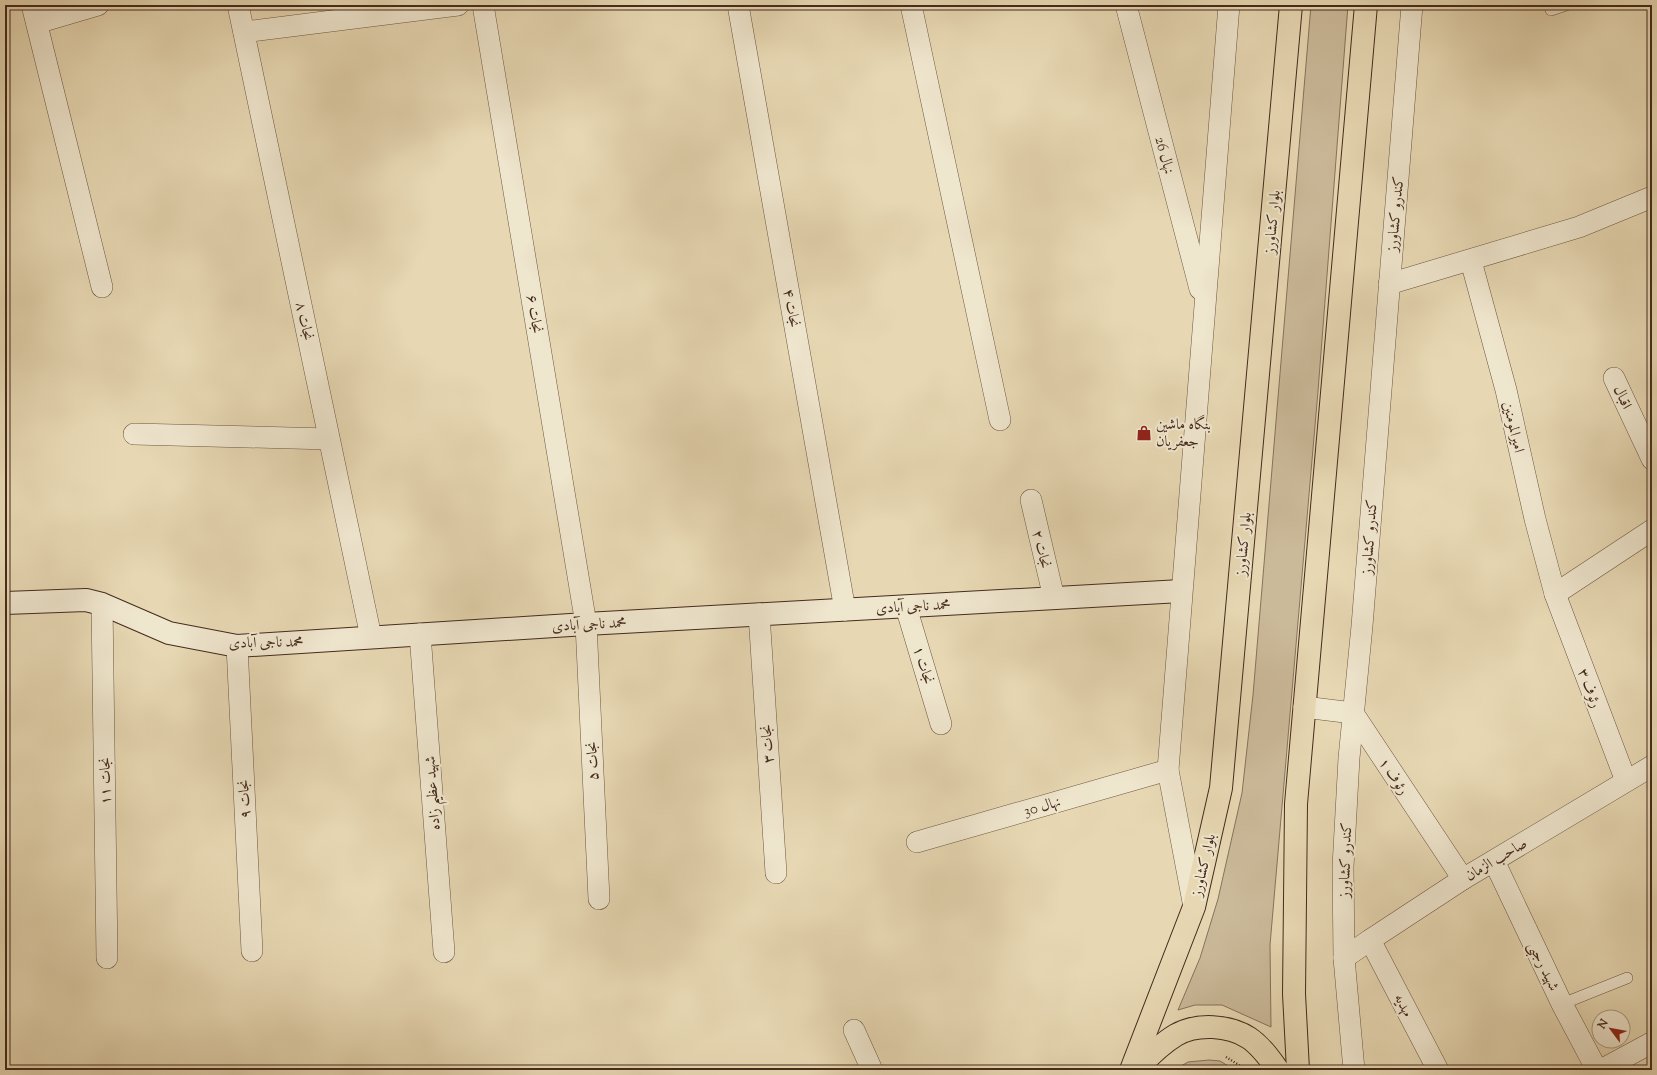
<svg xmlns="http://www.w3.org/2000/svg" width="1657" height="1075" font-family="'Sorts Mill Goudy',Amiri,serif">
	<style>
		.green { fill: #cbba9a; stroke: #88725c }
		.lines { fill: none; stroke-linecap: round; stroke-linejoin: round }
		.lane-casing { stroke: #6e5642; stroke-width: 12 }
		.street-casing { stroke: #6e5642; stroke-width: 22 }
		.secondary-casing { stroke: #452a1d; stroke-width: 24 }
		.primary-casing { stroke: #452a1d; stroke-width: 24 }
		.path { stroke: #452a1d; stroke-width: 2.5; stroke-dasharray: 1 2; stroke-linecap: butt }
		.lane { stroke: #efe6ce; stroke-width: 11 }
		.street { stroke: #efe6ce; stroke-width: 21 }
		.secondary { stroke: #efe6ce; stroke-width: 22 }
		.primary { stroke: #e7d8b3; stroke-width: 22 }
		.labels { text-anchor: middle; stroke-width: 4; stroke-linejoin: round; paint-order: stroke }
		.street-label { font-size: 15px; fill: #452a1d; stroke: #efe6ce }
		.poi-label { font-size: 15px; fill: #452a1d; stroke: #efe6ce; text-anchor: start }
	</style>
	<rect width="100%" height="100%" fill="#e7d8b3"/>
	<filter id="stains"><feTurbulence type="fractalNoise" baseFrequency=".005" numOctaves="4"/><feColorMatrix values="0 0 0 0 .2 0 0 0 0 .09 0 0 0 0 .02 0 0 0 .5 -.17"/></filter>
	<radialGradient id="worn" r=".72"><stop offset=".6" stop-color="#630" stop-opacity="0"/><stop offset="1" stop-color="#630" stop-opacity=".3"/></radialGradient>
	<g class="green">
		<polygon points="1311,5 1348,5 1318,391 1270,945 1271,1027 1222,1005 1195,1005 1178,1010 1200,958 1218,899 1242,793 1253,695"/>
		<polygon points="1209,1060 1220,1061 1235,1070 1174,1070 1188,1062"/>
	</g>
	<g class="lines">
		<g class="lane-casing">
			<g id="lane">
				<polyline points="1551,10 1566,5"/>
				<polyline points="1562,1004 1627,978"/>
			</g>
		</g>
		<g class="street-casing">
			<g id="street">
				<polyline points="32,5 102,287"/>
				<polyline points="238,5 371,637"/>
				<polyline points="483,5 586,624 599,899"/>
				<polyline points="738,5 845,610"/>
				<polyline points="911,5 1000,420"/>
				<polyline points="1126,5 1200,289"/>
				<polyline points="37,23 98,5"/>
				<polyline points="244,32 458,5"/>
				<polyline points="1471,261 1506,390 1535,519 1555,594 1626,781"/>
				<polyline points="1389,284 1579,227 1652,197"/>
				<polyline points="1614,378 1652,459"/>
				<polyline points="134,434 329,439"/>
				<polyline points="1031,500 1054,598"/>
				<polyline points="1555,594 1652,530"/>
				<polyline points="102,604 107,958"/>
				<polyline points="906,607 941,724"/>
				<polyline points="759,614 776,873"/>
				<polyline points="420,634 444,952"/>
				<polyline points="237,646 252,951"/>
				<polyline points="1304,707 1353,713 1463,879"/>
				<polyline points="917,842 1168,770"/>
				<polyline points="1494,861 1562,1004 1597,1070"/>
				<polyline points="1194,907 1168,770 1229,5"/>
				<polyline points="1370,940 1438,1070"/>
				<polyline points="1344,958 1370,940 1463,879 1652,766"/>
				<polyline points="854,1030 872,1070"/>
				<polyline points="1354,1070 1344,958 1343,867 1349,758 1362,626 1412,5"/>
				<polyline points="1601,1070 1651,1043"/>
			</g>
		</g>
		<g class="secondary-casing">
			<polyline id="secondary" points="5,603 86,600 102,604 169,633 237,646 586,624 1181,591"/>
		</g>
		<g class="primary-casing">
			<g id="primary">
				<polyline points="1131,1070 1194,907 1221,788 1291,5"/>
				<path d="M1136,1070c12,-13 25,-26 40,-35 21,-12 53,-10 73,3 12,8 21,21 29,32"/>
				<polyline points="1298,1070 1294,994 1296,804 1366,5"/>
			</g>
		</g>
		<polyline class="path" points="1226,1057 1242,1067"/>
		<use href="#lane" class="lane"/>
		<use href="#street" class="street"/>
		<use href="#secondary" class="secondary"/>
		<use href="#primary" class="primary"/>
	</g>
	<defs>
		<g id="shop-bare" transform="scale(1.2)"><path d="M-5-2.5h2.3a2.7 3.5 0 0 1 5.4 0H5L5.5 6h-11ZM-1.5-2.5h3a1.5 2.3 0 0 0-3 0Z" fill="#8f2418" stroke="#efe6ce" stroke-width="2.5" paint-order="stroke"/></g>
	</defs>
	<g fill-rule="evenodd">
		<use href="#shop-bare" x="1144" y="433"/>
	</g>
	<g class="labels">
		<g class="street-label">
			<text transform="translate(1165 155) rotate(75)" y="5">نهال 26</text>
			<text transform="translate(1395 214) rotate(-85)" y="5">کندرو کشاورز</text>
			<text transform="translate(1272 222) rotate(-85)" y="5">بلوار کشاورز</text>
			<text transform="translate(792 308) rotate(80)" y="5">نجات ۴</text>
			<text transform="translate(535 314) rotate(81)" y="5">نجات ۶</text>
			<text transform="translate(305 321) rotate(78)" y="5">نجات ۸</text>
			<text transform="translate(1623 397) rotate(65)" y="5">اقبال</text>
			<text transform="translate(1514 427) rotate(77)" y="5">امیرالمومنین</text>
			<text transform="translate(1369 537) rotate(-86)" y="5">کندرو کشاورز</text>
			<text transform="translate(1243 544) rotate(-85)" y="5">بلوار کشاورز</text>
			<text transform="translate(1042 549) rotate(77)" y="5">نجات ۲</text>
			<text transform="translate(913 606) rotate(-3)" y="5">محمد ناجی آبادی</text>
			<text transform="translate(589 624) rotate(-3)" y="5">محمد ناجی آبادی</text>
			<text transform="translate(266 642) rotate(-1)" y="5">محمد ناجی آبادی</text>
			<text transform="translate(924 665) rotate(73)" y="5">نجات ۱</text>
			<text transform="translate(1590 688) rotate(69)" y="5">رئوف ۳</text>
			<text transform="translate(767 744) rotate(-94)" y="5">نجات ۳</text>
			<text transform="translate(592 761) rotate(-93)" y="5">نجات ۵</text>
			<text transform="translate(1394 776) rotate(56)" y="5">رئوف ۱</text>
			<text transform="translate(105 781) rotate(-91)" y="5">نجات ۱۱</text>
			<text transform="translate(432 793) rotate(-94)" y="5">شهید عظیم زاده</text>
			<text transform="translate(244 799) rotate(-93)" y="5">نجات ۹</text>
			<text transform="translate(1042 806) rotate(-16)" y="5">نهال 30</text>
			<text transform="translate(1496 859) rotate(-31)" y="5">صاحب الزمان</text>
			<text transform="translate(1345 860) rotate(-88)" y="5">کندرو کشاورز</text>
			<text transform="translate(1203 865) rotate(-77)" y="5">بلوار کشاورز</text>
			<text transform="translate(1544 966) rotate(64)" y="5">شهید رجبی</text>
			<text transform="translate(1404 1005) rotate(63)" y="5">مهدیه</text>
		</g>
		<g class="poi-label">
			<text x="1156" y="429">بنگاه ماشین<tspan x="1156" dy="17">جعفریان</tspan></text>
		</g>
	</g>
	<rect width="1657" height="1075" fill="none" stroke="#e7d8b3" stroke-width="20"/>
	<rect x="6" y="6" width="1645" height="1063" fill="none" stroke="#452a1d" stroke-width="2"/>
	<rect x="10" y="10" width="1637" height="1055" fill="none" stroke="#452a1d"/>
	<g transform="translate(1611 1029) rotate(302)"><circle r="19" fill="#efe6ce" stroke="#ab9b87"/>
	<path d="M0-3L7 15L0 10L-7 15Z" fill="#8f2418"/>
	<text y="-6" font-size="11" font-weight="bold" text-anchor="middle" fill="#452a1d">N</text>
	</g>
	<rect width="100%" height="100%" filter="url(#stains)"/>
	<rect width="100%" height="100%" fill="url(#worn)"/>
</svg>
